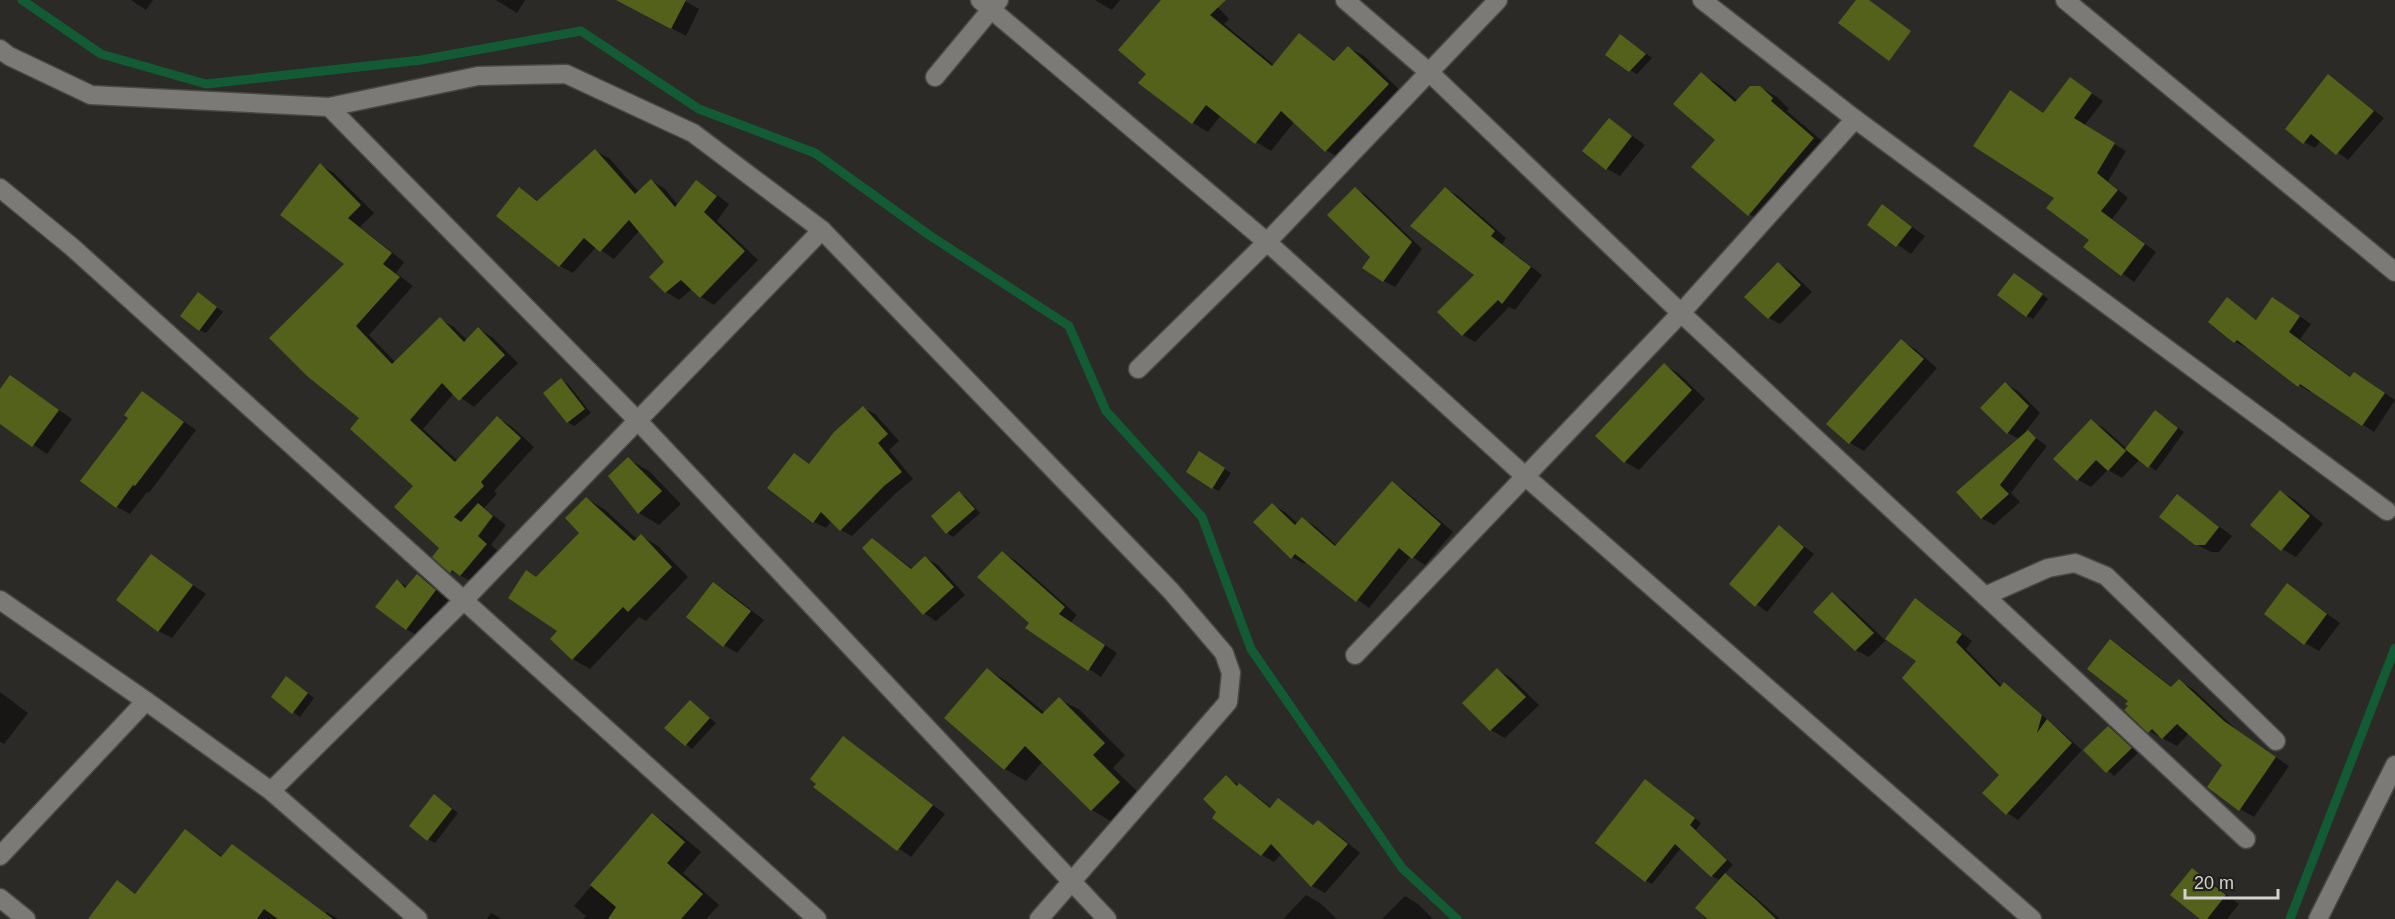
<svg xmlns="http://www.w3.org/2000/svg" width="2395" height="919" font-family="Arial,sans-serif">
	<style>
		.shadow { fill: #0007 }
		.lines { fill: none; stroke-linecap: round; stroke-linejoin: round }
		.stream { stroke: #125b34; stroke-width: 9 }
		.building { fill: #54611a }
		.street-casing { stroke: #494846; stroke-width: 21 }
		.street { stroke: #7b7a77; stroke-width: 18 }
	</style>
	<rect width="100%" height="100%" fill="#2b2a27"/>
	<g class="shadow">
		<polygon points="131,0 153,0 146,10"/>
		<polygon points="496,0 525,0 517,13"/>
		<polygon points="649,0 683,0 699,9 686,36 656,20"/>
		<polygon points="1095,0 1120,0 1112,10"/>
		<polygon points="1163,0 1211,0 1229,19 1224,24 1274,65 1299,35 1336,61 1349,48 1364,56 1403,93 1341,159 1326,150 1295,121 1271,151 1256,142 1221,115 1208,132 1193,123 1140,83 1148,73"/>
		<polygon points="1627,40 1652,58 1637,74 1630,70"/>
		<polygon points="1701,74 1718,84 1738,101 1760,87 1777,97 1789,109 1787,111 1830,148 1766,224 1749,214 1717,140"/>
		<polygon points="2329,76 2384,118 2348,160 2321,140 2315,148 2304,142"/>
		<polygon points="2071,79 2103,101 2084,126 2126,151 2108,181 2128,198 2112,219 2156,252 2134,282 2085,247 2091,239 2056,197 2022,99 2044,114"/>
		<polygon points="1610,120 1645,145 1620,176 1606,168"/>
		<polygon points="595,151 609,158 639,192 652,181 665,189 678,205 696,182 709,189 729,204 717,221 758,260 714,305 701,297 692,289 679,300 666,292 667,262 640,230 614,259 596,247 573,273 560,266 519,189 539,201"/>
		<polygon points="320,165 334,173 374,213 360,227 404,262 396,273 413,286 369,335 396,363 440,319 454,327 467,340 479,329 492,337 518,363 474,407 454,393 423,429 458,461 498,418 511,426 534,447 494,491 497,494 484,508 506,525 491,545 500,553 475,583 451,571 415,486 361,418 346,264"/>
		<polygon points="1355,189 1366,195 1422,249 1395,287 1384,281 1372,257"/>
		<polygon points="1445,189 1457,195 1506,238 1502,244 1542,275 1515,310 1509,307 1475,342 1463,335 1476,275"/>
		<polygon points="1883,206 1925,236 1911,254 1869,225"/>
		<polygon points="1778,264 1790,271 1812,292 1780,324 1769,318"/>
		<polygon points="2021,279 2048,299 2033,319 2027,316"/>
		<polygon points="205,298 223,312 206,333 199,330"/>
		<polygon points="2227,299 2257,320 2284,305 2311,324 2300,339 2352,378 2366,380 2395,400 2374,432 2311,390 2310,392 2299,385 2248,347 2247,348 2235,342"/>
		<polygon points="1901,341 1915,349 1937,368 1864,451 1850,443"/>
		<polygon points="1664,365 1678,373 1705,399 1639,470 1625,462 1597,436"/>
		<polygon points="11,377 72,419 47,454 0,422 0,392"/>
		<polygon points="561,380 568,384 591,413 574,426 568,422"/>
		<polygon points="2006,384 2018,391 2040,413 2026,431 2047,446 2011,493 2020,502 1994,525 1981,518 2019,439 2008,433 1982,408"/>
		<polygon points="143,393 196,430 149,493 147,492 130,514 117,507 130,418"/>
		<polygon points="863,408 875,414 899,441 889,450 913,479 896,493 852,536 841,530 831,521 826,528 814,522 810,465"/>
		<polygon points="2162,416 2184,432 2156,471 2140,459 2122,478 2108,470 2091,487 2077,479 2091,421 2105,429 2127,449"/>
		<polygon points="1206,457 1231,473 1219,491 1212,487"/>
		<polygon points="628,459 649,471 681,504 659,525 639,513 610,476"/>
		<polygon points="1392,483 1404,490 1453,532 1425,565 1411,556 1369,608 1307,561 1304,564 1292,557 1272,505 1285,512 1298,524 1303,519 1315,526 1337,546"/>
		<polygon points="2281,492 2295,500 2323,524 2296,557 2282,549"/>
		<polygon points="960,493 966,497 980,513 953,537 947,533"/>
		<polygon points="2177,496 2232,536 2219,552 2211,552 2196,544"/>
		<polygon points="587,499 604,509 638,540 641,536 658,546 688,577 646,621 639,617 590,669 573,659 537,578 581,533"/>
		<polygon points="1779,527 1814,554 1767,612 1731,584"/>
		<polygon points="873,540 913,569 925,558 938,565 965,595 936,621 924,613"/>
		<polygon points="1002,553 1015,560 1077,615 1071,622 1117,653 1101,677 1089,669"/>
		<polygon points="151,556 206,594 172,638 158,631"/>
		<polygon points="418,576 432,584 449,599 420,637 406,629 397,581 408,587"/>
		<polygon points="714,584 728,592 764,620 737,653 724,645"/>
		<polygon points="2287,585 2340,623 2319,651 2305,643"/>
		<polygon points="1832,594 1844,601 1886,641 1915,600 1926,606 1972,641 1966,649 2002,686 2004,684 2015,691 2082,750 2018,820 2007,813 2001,775 1918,660 1887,639 1869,657 1856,650 1815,611"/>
		<polygon points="2110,641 2124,649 2173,688 2179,681 2193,689 2238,731 2289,766 2254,817 2240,809 2224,765 2189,733 2177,746 2149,731 2130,706 2131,700"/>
		<polygon points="988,670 1008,682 1045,713 1059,699 1080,710 1125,755 1113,768 1140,794 1112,822 1092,810 1043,761 1026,781 1005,769 946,718"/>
		<polygon points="1498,670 1511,678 1539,705 1505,738 1491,730 1465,703"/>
		<polygon points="293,682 314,698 300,717 273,697"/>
		<polygon points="0,692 28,713 4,744 0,742"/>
		<polygon points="690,702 716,723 692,749 666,728"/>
		<polygon points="2108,727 2138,753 2114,776 2085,750"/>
		<polygon points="843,738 945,814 911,857 815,787"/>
		<polygon points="1226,777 1252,793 1272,808 1278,800 1315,826 1319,822 1331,829 1360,853 1325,893 1312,886 1282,853 1274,862 1262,855 1214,817 1218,812"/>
		<polygon points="1652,784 1701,823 1696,830 1733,865 1724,874 1739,883 1780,919 1711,919 1721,881 1712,876 1681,848 1652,884 1646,881"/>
		<polygon points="441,800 458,813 435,843 428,839"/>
		<polygon points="652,815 669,825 701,852 683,873 719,905 706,919 583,919 586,916 574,906"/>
		<polygon points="186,831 223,857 232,846 326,914 327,912 339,919 90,919 117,882 137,895"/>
		<polygon points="2192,870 2206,878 2239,904 2227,919 2203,919"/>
		<polygon points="1306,895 1320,903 1337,919 1283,919"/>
		<polygon points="1405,896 1418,904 1433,919 1382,919"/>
		<polygon points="491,913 502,919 487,919"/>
	</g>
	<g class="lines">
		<g class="stream">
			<polyline points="22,0 101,54 206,84 421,60 581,31 699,109 815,153 929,235 1069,326 1106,411 1202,517 1251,649 1402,868 1457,919"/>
			<polyline points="2290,919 2395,648"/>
		</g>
	</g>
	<g class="building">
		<polygon points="616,0 686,0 671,29"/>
		<polygon points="1161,0 1226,0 1210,15 1272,66 1299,33 1334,61 1348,46 1389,84 1325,152 1281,111 1255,144 1206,105 1192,124 1138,83 1146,74 1118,50"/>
		<polygon points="1856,0 1869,0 1911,31 1889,61 1838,23"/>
		<polygon points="1620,34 1646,54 1629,72 1605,55"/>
		<polygon points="1701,72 1735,102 1750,86 1760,86 1773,98 1771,101 1814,138 1748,216 1691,167 1715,140 1673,104"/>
		<polygon points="2328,74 2374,111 2336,155 2311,134 2303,144 2285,129"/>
		<polygon points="2070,77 2092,93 2074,118 2115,143 2097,173 2118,190 2101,211 2145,244 2121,276 2083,247 2089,240 2046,208 2054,198 1973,146 2010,90 2043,113"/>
		<polygon points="1609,118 1632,136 1606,170 1582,151"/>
		<polygon points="595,149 635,194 651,179 675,207 696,180 717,196 704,212 745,251 700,298 681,280 665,293 649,277 664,262 629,220 600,252 584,238 559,267 496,216 519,187 537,201"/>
		<polygon points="320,163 361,205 348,218 392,253 383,264 400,277 356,326 392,364 440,317 464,342 478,327 505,355 459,401 442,383 410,420 455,462 497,416 521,438 481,482 484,486 454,517 461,522 478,503 493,516 478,536 487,544 460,576 452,570 450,573 432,557 439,548 394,507 413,486 350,429 359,418 307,376 269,338 344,264 280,215"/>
		<polygon points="1355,187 1412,242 1383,282 1362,268 1370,257 1327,215"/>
		<polygon points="1445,187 1495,231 1491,236 1531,267 1502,304 1498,300 1462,336 1437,312 1474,275 1410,226"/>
		<polygon points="1882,204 1912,227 1896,247 1867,225"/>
		<polygon points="1778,262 1801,285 1768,319 1744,297"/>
		<polygon points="2014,273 2043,294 2026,317 1997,295"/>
		<polygon points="198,292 217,307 199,331 180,316"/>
		<polygon points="2227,297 2256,320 2272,297 2300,316 2289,332 2350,377 2354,372 2385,393 2362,426 2300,384 2298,387 2237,340 2234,343 2208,322"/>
		<polygon points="1901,339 1924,359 1849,444 1826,424"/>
		<polygon points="1664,363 1692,390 1624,463 1595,436"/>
		<polygon points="10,375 59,410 32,447 0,424 0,389"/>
		<polygon points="561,378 585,409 567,423 543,393"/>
		<polygon points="2005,382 2029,406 2007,434 1980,408"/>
		<polygon points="142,391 184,422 135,486 133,485 116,508 80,481 128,418 124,415"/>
		<polygon points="863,406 888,434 878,443 902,472 884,486 840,531 821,512 813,523 767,488 794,453 809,464 834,432"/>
		<polygon points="2155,410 2178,428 2148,468 2125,449"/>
		<polygon points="2091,419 2126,451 2108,471 2096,460 2077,481 2053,459"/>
		<polygon points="2028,430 2036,438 2000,485 2009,494 1981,519 1956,492"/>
		<polygon points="1199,451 1225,468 1212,489 1186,472"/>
		<polygon points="628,457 662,491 638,514 608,476"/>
		<polygon points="1392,481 1441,524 1412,559 1399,548 1356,602 1295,554 1291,559 1253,522 1272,503 1295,525 1302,517 1335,546"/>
		<polygon points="2280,490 2310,516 2281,551 2250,525"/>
		<polygon points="959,491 975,509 946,534 931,516"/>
		<polygon points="2177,494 2219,527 2205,545 2195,545 2159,517"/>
		<polygon points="586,497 634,541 641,534 672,567 628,612 623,607 572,660 550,639 557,631 508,598 526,570 536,577 579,533 565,518"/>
		<polygon points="1779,525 1804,547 1755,607 1729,584"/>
		<polygon points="872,538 911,569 925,556 954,587 923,615 862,548"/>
		<polygon points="1002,551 1065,607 1059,614 1105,645 1088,671 1025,628 1029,623 977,577"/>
		<polygon points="151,554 193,585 158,632 116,600"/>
		<polygon points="417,574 436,590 406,630 375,607 397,579 405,588"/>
		<polygon points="713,582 751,611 723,647 686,617"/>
		<polygon points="2287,583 2327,614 2304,645 2264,614"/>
		<polygon points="1832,592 1874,633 1855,651 1813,612"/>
		<polygon points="1915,598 1962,634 1956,642 2000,687 2004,682 2042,715 2037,733 2047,719 2072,743 2006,815 1982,793 1999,775 1902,678 1916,661 1885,639"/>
		<polygon points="2110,639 2171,687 2179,679 2224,721 2276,757 2239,811 2207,787 2222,765 2177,724 2162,739 2152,729 2148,733 2124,710 2128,706 2125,704 2128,701 2087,669"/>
		<polygon points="987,668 1042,714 1059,697 1105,743 1093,755 1120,782 1091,811 1025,746 1004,770 944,718"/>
		<polygon points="1497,668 1526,697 1490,731 1462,703"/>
		<polygon points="286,676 308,693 292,714 271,697"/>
		<polygon points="690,700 710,718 685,746 664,728"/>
		<polygon points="2108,726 2132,748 2106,773 2083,750"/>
		<polygon points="843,736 933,805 897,851 813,787 816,784 810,779"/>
		<polygon points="1226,775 1237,786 1239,783 1270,808 1278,798 1313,825 1318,820 1348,844 1311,887 1271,844 1261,856 1212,818 1216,812 1203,799"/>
		<polygon points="1645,779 1695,818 1690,825 1727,860 1711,877 1675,844 1645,882 1595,843"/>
		<polygon points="434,794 452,809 427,841 409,826"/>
		<polygon points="652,813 685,842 667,863 703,894 681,919 608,919 616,907 590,885"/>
		<polygon points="185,829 221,857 232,844 333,919 278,919 264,909 257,919 88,919 117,880 135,894"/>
		<polygon points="2192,868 2226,895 2207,919 2200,919 2170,895"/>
		<polygon points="1725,873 1755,899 1776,919 1708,919 1695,908"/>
	</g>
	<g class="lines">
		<g class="street-casing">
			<g id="street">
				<polyline points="980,0 1267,242 1526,477 2032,919"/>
				<polyline points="1345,0 1430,73 1681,313 2246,839"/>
				<polyline points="1702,0 1855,119 2387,511"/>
				<polyline points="2065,0 2395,272"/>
				<polyline points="0,49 9,56 91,95 329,107 478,76 566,74 693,133 822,230 1171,591 1224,653 1231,673 1228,702 1039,919"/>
				<polyline points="935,77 999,0"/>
				<polyline points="329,107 638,421 1107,919"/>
				<polyline points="0,188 72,247 817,919"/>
				<polyline points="1138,369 1267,242 1498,0"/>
				<polyline points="1985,596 2048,568 2075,563 2106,576 2276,741"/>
				<polyline points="0,600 146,701 271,791 418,919"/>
				<polyline points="1355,655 1681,313 1855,119"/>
				<polyline points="271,791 463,601 822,230"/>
				<polyline points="0,856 146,701"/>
				<polyline points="0,898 26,919"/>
				<polyline points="2318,919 2395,765"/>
			</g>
		</g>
		<use href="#street" class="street"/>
	</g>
	<path d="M2185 889v9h93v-9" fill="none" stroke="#d3d2d0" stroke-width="3"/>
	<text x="2194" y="889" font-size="18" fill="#d3d2d0" stroke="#21201d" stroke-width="4.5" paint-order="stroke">20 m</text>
</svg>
